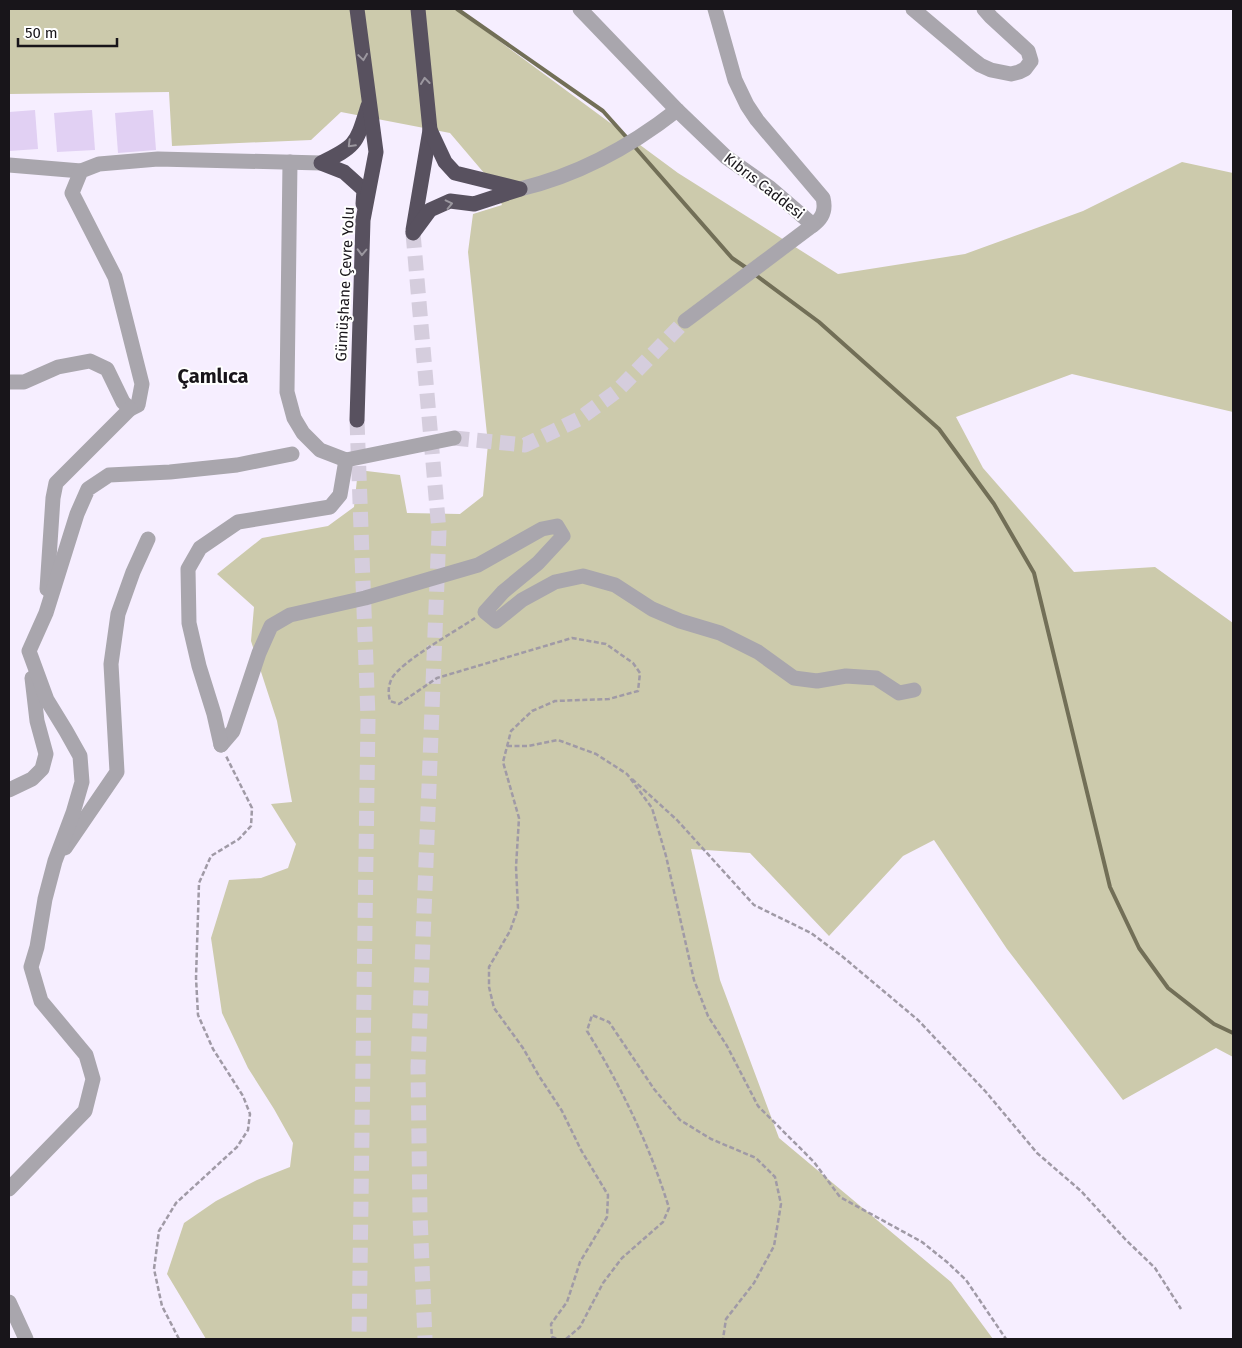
<svg xmlns="http://www.w3.org/2000/svg" width="1242" height="1348" font-family="'Fira Sans',sans-serif">
	<style>
		.green { fill: #cccaac }
		.lines { fill: none; stroke-linecap: round; stroke-linejoin: round }
		.stream { stroke: #726f57; stroke-width: 4 }
		.building { fill: #e1d0f3 }
		.minor-tunnel { stroke: #d5cddd; stroke-width: 15; stroke-dasharray: 15 8; stroke-linecap: butt }
		.highway-tunnel { stroke: #d5cddd; stroke-width: 15; stroke-dasharray: 15 8; stroke-linecap: butt }
		.path { stroke: #a09aa6; stroke-width: 2.5; stroke-dasharray: 5 2.5; stroke-linecap: butt }
		.minor { stroke: #a9a6ad; stroke-width: 15 }
		.highway { stroke: #58515f; stroke-width: 15 }
		.oneway { stroke: #9b979f }
		.labels { text-anchor: middle; stroke-width: 4; stroke-linejoin: round; paint-order: stroke }
		.street-label { font-size: 15px; fill: #18151a; stroke: #fff }
		.district-label { font-size: 20px; font-weight: bold; fill: #18151a; stroke: #fff }
	</style>
	<rect width="100%" height="100%" fill="#f6eeff"/>
	<polygon class="green" points="9,9 456,9 678,173 838,274 965,254 1083,211 1182,162 1233,173 1233,412 1072,374 956,417 983,468 1074,572 1155,567 1233,623 1233,1057 1216,1048 1123,1100 1007,949 934,840 903,856 829,936 750,853 691,849 720,980 779,1138 951,1282 993,1339 206,1339 167,1274 184,1223 216,1201 257,1180 290,1167 293,1143 274,1109 248,1068 222,1013 211,938 229,880 261,878 288,868 296,844 271,804 292,802 277,721 251,641 254,607 217,574 262,538 328,526 354,507 358,470 400,475 407,513 460,514 483,496 488,444 468,252 473,214 502,205 490,180 450,133 341,112 311,140 172,146 169,92 9,94"/>
	<g class="lines">
		<g class="stream">
			<polyline points="457,9 603,111 628,139"/>
			<polyline points="634,146 732,258 748,269"/>
			<polyline points="753,273 819,322 939,429 994,504 1034,573 1110,887 1139,948 1168,988 1214,1024 1233,1033"/>
		</g>
	</g>
	<g class="building">
		<polygon points="35,110 38,149 9,151 9,112"/>
		<polygon points="92,110 95,150 57,152 54,113"/>
		<polygon points="153,110 156,150 118,153 115,113"/>
	</g>
	<g class="lines">
		<polyline class="minor-tunnel" points="454,438 525,445 579,419 617,391 685,321"/>
		<g class="highway-tunnel">
			<polyline points="413,233 439,531 418,1067 420,1215 425,1339"/>
			<polyline points="357,420 368,718 359,1339"/>
		</g>
		<g class="path">
			<path d="M475,618c-19,13 -73,43 -83,60 -4,8 -4,15 -2,23l9,3 38,-26 135,-40 34,6 27,19 7,10 -2,18 -29,8 -54,2 -23,10 -21,20 -8,31 16,56 -3,49 2,41 -8,23 -21,36v20l5,21 29,40 16,28 23,35 19,39 27,45 -1,22 -27,45 -13,40 -16,22 1,13 6,2"/>
			<polyline points="507,746 528,746 558,740 596,754 627,774 652,808 666,856 694,980 708,1016 727,1046 758,1106 814,1162 840,1197 922,1242 947,1262 966,1280 1006,1339"/>
			<polyline points="632,779 677,820 754,905 811,933 843,957 918,1020 986,1092 1037,1153 1081,1191 1125,1239 1155,1268 1181,1309"/>
			<polyline points="179,1339 162,1306 154,1269 159,1231 176,1203 237,1147 248,1130 250,1114 243,1096 213,1049 198,1015 196,978 199,883 211,856 239,839 251,826 252,808 226,756"/>
			<path d="M566,1339l14,-12 23,-44 19,-25 41,-36 6,-14c-19,-62 -48,-122 -82,-177l5,-16 17,7 45,67 26,31 31,19 45,19 19,19 6,27 -7,42 -20,37 -28,36 -3,20"/>
		</g>
		<g class="minor">
			<path d="M580,9l97,101 49,47 44,31 43,37c10,-7 13,-15 10,-27l-66,-78 -10,-15 -12,-25 -20,-71"/>
			<polyline points="913,9 971,58 980,65 991,70 1011,74 1019,72 1025,69 1031,61 1028,51 991,17 984,9"/>
			<polyline points="290,162 287,392 294,418 303,433 320,450 346,460 454,438"/>
			<polyline points="9,165 81,171"/>
			<path d="M520,189c58,-14 110,-42 157,-79"/>
			<polyline points="685,321 813,225"/>
			<polyline points="9,382 24,382 58,367 90,361 107,369 123,402 130,409 138,405 142,384 115,277 72,193 81,171 99,164 158,159 321,163"/>
			<polyline points="47,589 53,498 56,483 130,409"/>
			<polyline points="221,745 233,731 259,653 271,626 290,615 365,598 478,565 542,529 557,526 563,536 538,563 503,592 485,612 496,621 522,600 555,582 583,576 615,585 652,609 680,621 720,633 758,652 794,678 817,681 846,676 876,678 899,693 914,690"/>
			<polyline points="221,745 214,714 199,666 189,623 188,569 200,548 238,522 330,507 340,495 346,460"/>
			<polyline points="9,790 32,779 42,769 46,754 37,721 32,678"/>
			<polyline points="65,848 117,772 111,664 118,614 133,572 148,539"/>
			<polyline points="9,1189 85,1111 93,1079 86,1055 41,1001 31,967 37,947 45,899 55,861 73,813 82,782 80,756 66,731 47,700 29,651 46,613 77,514 88,489 109,475 170,472 237,465 292,454"/>
			<polyline points="9,1302 26,1339"/>
		</g>
		<g class="highway">
			<path d="M363,204l1,-14 -20,-18 -23,-9c36,-17 35,-19 47,-57"/>
			<polyline points="413,230 430,130 418,9"/>
			<polyline points="413,233 430,210 450,201 474,204 520,189 455,173 445,162 430,130"/>
			<polyline points="357,420 363,220 376,152 357,9"/>
		</g>
	</g>
	<defs><path id="oneway-chevron" d="M-2-3.5L2.5 0L-2 3.5" fill="none" stroke-width="1.6" stroke-linecap="round" stroke-linejoin="round" transform="scale(1.25)"/></defs>
	<g class="oneway">
		<use href="#oneway-chevron" transform="translate(363 57) rotate(82)"/>
		<use href="#oneway-chevron" transform="translate(425 81) rotate(-96)"/>
		<use href="#oneway-chevron" transform="translate(351 144) rotate(135)"/>
		<use href="#oneway-chevron" transform="translate(449 204) rotate(-13)"/>
		<use href="#oneway-chevron" transform="translate(362 252) rotate(92)"/>
	</g>
	<g class="labels">
		<g class="street-label">
			<text transform="translate(764 186) rotate(38)" y="5">Kıbrıs Caddesi</text>
			<text transform="translate(345 284) rotate(-87)" y="5">Gümüşhane Çevre Yolu</text>
		</g>
		<g class="district-label">
			<text x="213" y="383">Çamlıca</text>
		</g>
	</g>
	<rect width="1242" height="1348" fill="none" stroke="#18151a" stroke-width="20"/>
	<path d="M18 38v8h99v-8" fill="none" stroke="#18151a" stroke-width="2.5"/>
	<text x="25" y="38" font-size="15" fill="#18151a" stroke="#ffffff" stroke-width="4" paint-order="stroke">50 m</text>
</svg>
